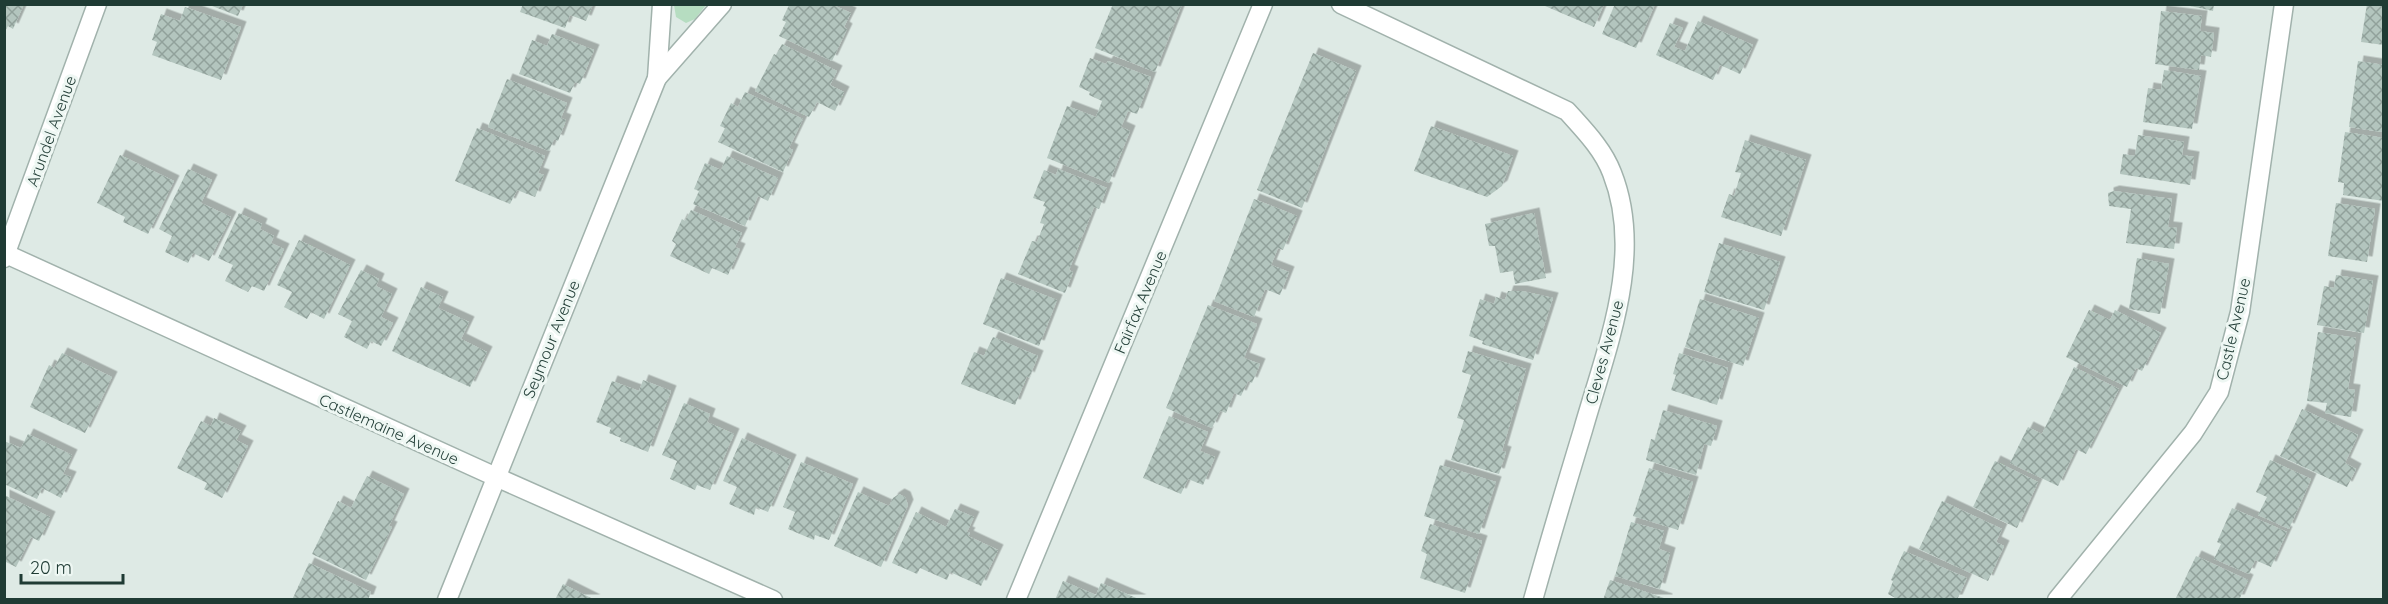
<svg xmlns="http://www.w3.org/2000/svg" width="2388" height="604" font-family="Quicksand,sans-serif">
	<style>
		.green { fill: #b6ddc1 }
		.building { fill: url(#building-cross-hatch); filter: url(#shadow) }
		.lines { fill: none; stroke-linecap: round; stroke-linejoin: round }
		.minor-casing { stroke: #a1b2ac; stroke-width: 21 }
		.minor { stroke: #fff; stroke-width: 18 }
		.labels { text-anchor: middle; stroke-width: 6; stroke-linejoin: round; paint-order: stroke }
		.street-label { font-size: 16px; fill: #1f3b34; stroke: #eef7f3 }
	</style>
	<defs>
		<pattern id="building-cross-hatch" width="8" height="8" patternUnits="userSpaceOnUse" patternTransform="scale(1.5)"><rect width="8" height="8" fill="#b3c5be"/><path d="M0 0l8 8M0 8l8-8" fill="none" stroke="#91a19b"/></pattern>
		<filter id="shadow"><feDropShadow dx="5.5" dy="-5.5" stdDeviation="0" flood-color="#0004"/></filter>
	</defs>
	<rect width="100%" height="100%" fill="#deeae5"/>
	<polygon class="green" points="674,5 674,4 706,5 695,19 686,23 676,17"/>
	<g class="building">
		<polygon points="4,4 24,4 13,29 8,26 4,33"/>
		<polygon points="207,4 243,4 238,16"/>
		<polygon points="523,4 593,4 586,21 570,15 565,28 520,12"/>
		<polygon points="1113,4 1182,4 1155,72 1095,48"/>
		<polygon points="1546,4 1604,4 1594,27 1545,6"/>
		<polygon points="1615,4 1655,4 1636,48 1602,34"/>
		<polygon points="2181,4 2214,4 2213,11"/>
		<polygon points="2367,4 2384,4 2384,45 2361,42"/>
		<polygon points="789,5 833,5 851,13 844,27 847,29 832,61 779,36 786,22 782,20"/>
		<polygon points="185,7 241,27 221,80 152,55 157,42 152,40 161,14 180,21"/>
		<polygon points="2161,11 2202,16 2200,31 2214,33 2211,57 2201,55 2199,70 2155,64"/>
		<polygon points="1698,21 1753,45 1740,74 1720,65 1713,80 1656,55 1670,23 1683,28 1674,47 1685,51"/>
		<polygon points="552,34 594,50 580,84 575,82 570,93 519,74 532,40 547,46"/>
		<polygon points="782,44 837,71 830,85 844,92 835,111 817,102 809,117 755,91 774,54 776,55"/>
		<polygon points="1313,53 1356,71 1302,208 1257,190"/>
		<polygon points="1090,58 1106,64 1108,61 1151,77 1137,114 1128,111 1121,127 1130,131 1109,183 1047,158 1067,106 1096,117 1102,101 1089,95 1090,92 1079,87"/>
		<polygon points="2358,61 2384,65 2382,132 2349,127"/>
		<polygon points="2164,70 2201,76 2192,129 2143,122 2148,88 2161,90"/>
		<polygon points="507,79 567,103 561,118 566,120 558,141 554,139 549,151 488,127"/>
		<polygon points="745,92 803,119 789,148 793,150 783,172 718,142 725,128 720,126 731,103 738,107"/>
		<polygon points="1431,126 1513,156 1502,186 1487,197 1414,171"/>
		<polygon points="477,128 545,156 538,173 544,175 535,197 517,190 510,204 455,181"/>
		<polygon points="2345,132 2384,138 2384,201 2343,195 2344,183 2338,182"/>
		<polygon points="2138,135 2184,142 2182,155 2194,157 2190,185 2120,174 2123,154 2135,156"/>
		<polygon points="1745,140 1806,160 1781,236 1721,217 1729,194 1734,196 1741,173 1735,172"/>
		<polygon points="120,155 174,181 148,234 123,222 125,217 97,203"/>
		<polygon points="727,156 778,178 768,201 758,196 745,226 693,204 699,191 694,189 705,163 721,170"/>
		<polygon points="188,169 212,180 201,203 231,217 209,261 193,253 188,263 165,252 172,236 159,229"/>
		<polygon points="1058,169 1107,188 1099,209 1094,207 1069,270 1073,272 1065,293 1018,274 1032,241 1037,242 1044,224 1040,223 1046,207 1043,206 1045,202 1033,198 1044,170 1056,175"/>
		<polygon points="2114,191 2172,199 2168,227 2177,228 2174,249 2126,243 2131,209 2109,206 2108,193"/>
		<polygon points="1254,199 1297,216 1283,250 1278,248 1271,265 1289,272 1280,295 1265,289 1254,317 1214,301"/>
		<polygon points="2336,203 2375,209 2367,262 2328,256"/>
		<polygon points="691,210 742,233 735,247 740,249 728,275 712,268 709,274 670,256 676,244 672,241 682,219 685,221"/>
		<polygon points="239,213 262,224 260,229 274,236 271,243 284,249 264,291 252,286 248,292 225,281 233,265 218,258"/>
		<polygon points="1534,213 1546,278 1515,284 1513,271 1500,273 1495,246 1489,246 1485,224"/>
		<polygon points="299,240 350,265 324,319 311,312 307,319 284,307 292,292 277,285"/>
		<polygon points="1719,243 1780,262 1764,310 1704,292"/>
		<polygon points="2137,258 2169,264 2160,314 2129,309"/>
		<polygon points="361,270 379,279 376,286 392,294 381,317 393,323 381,346 371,341 367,349 344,337 352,321 338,314"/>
		<polygon points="2336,275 2373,281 2364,333 2317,325 2324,286 2334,288"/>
		<polygon points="1001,278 1057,300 1039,346 983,324"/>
		<polygon points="421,287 443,297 438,308 469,322 461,339 487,352 470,387 392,351"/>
		<polygon points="1508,291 1522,291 1553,298 1533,360 1482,344 1483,341 1469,336 1480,299 1494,304 1496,297 1505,300"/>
		<polygon points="1700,299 1759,318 1743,366 1685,347"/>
		<polygon points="1208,305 1257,324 1244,358 1260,364 1252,383 1248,381 1241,396 1234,393 1226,413 1220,411 1212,428 1166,408"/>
		<polygon points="2089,310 2110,320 2115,310 2161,333 2142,371 2136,368 2127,387 2066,357"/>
		<polygon points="2318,332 2356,338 2348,389 2355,390 2351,417 2325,413 2327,403 2307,401"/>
		<polygon points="993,337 1038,356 1029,378 1027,376 1015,405 961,384 974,352 984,356"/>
		<polygon points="1468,351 1526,369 1502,451 1506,452 1499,474 1451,460 1464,420 1457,418 1471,375 1462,372"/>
		<polygon points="62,353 112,377 85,433 30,407 49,365 54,368"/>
		<polygon points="1679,353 1728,368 1717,405 1671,390 1676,375 1673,374"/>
		<polygon points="2074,367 2119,389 2086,454 2076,449 2058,486 2010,463 2028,427 2042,434"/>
		<polygon points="643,380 671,391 648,452 620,441 621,438 609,433 611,428 596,422 612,381 639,391"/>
		<polygon points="684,403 710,414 707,422 734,434 710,490 697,485 695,490 670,479 677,461 662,455"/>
		<polygon points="2302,409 2358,435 2345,463 2356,469 2347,487 2280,456"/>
		<polygon points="1663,410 1717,426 1711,446 1704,444 1696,475 1646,460 1651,439 1655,440"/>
		<polygon points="1169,416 1208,432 1200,451 1215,457 1203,485 1188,479 1181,494 1143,478"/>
		<polygon points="214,418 241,431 236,440 248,446 222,498 204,489 207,483 177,468 201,421 211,426"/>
		<polygon points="28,434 72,455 63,474 71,477 61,498 42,488 37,499 4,484 4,441 21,448"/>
		<polygon points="742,438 791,460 768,512 756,507 754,515 729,504 737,487 723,481"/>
		<polygon points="2270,460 2311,479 2289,529 2258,515 2267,497 2256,492"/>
		<polygon points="1995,461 2038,482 2017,528 1973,507"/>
		<polygon points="801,462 853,484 829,540 815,535 814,540 788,529 795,512 783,507"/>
		<polygon points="1440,465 1496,482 1479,534 1424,516"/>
		<polygon points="1649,468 1693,482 1678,530 1633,516"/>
		<polygon points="367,476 404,494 389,526 392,527 366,580 312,554 338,501 351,508"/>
		<polygon points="858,492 889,506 893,498 899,494 905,497 908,505 881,567 834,546"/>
		<polygon points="4,495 50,517 39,541 31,537 16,567 4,561"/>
		<polygon points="1942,501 2002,529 1996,542 2004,546 1988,581 1919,549"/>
		<polygon points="2232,508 2287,532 2271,567 2255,560 2249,574 2214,559 2221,544 2217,542"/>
		<polygon points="955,509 974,517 967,532 970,533 968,536 998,550 981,586 950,572 947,580 920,568 917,574 892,563 916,512 946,527"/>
		<polygon points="1631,522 1664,531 1659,549 1670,553 1660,589 1615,576"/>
		<polygon points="1430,524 1482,541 1465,593 1420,578 1427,554 1421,551"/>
		<polygon points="1904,551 1967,578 1957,600 1899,600 1888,594 1893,581 1891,580"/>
		<polygon points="2196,556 2248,580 2239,600 2222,598 2221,600 2175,600"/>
		<polygon points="309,563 371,592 368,600 292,600"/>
		<polygon points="1610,580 1667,599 1667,600 1603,600"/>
		<polygon points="1063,581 1096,595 1101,583 1141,600 1055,600"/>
		<polygon points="563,584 595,600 555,600"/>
	</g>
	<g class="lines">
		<g class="minor-casing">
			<g id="minor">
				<path d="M1341,4l226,107c17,19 36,38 45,62 33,83 -6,176 -29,257 -17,56 -34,113 -50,170"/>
				<polyline points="657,78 722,4"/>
				<polyline points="6,254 496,477 773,600"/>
				<polyline points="4,258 97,4"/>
				<polyline points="447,600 657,78 662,4"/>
				<polyline points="1016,600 1263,4"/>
				<polyline points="2057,600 2193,433 2219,392 2240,312 2284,4"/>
			</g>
		</g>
		<use href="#minor" class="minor"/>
	</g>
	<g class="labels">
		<g class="street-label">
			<text transform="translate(51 131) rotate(-70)" y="6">Arundel Avenue</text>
			<text transform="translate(1140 302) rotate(-67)" y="6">Fairfax Avenue</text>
			<text transform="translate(2233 329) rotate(-77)" y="6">Castle Avenue</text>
			<text transform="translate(551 339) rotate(-68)" y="6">Seymour Avenue</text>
			<text transform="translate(1604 352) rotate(-75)" y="6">Cleves Avenue</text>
			<text transform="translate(389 429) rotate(24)" y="6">Castlemaine Avenue</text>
		</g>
	</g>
	<rect width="2388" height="604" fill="none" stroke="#1f3b34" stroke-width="12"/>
	<path d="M21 574v9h102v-9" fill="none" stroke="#1f3b34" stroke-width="3"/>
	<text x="30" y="574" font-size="18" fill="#1f3b34" stroke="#eef7f3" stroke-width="4.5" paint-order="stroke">20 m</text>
</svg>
